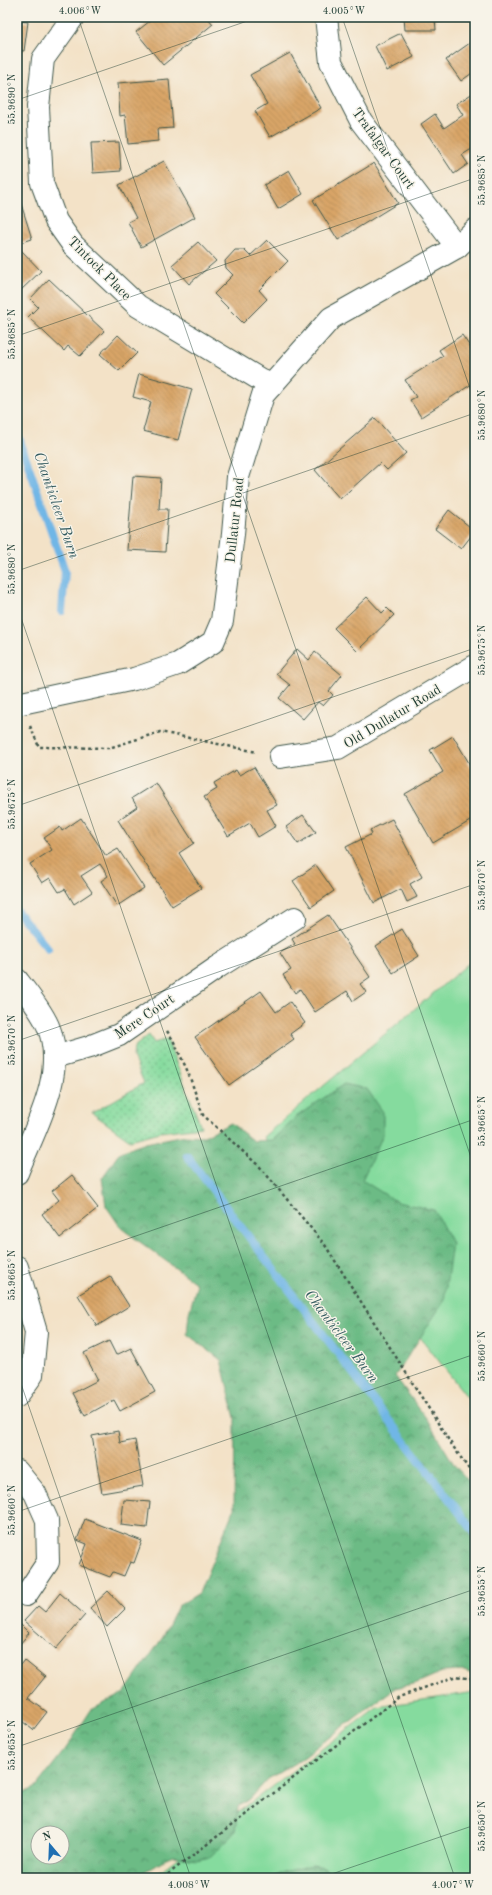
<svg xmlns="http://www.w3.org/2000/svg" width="492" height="1895" font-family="'Old Standard TT',serif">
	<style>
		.grass { fill: #85db9e; stroke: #528c69 }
		.forest { fill: url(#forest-crowns); stroke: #467c5c; fill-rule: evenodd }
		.park { fill: url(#park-dots); stroke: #528c69 }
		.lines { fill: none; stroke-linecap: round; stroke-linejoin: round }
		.stream { stroke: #6fb6e6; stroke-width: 8 }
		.building { fill: url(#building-back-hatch) }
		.minor-casing { stroke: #3f564a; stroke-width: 24 }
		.path { stroke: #3f564a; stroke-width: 2.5; stroke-dasharray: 3 3; stroke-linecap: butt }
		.minor { stroke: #fff; stroke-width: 22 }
		.ticks { fill: none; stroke: #1f3d34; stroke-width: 1; stroke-opacity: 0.45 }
		.labels { text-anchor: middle; stroke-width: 3; stroke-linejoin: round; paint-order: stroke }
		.street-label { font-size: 14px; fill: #1f3d34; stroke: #f7f3e8 }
		.water-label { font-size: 15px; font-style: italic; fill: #335b60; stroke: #f7f3e8 }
		.neatline { fill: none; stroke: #1f3d34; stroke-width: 1.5 }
		.ticks-label { font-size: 10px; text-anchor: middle; fill: #1f3d34 }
	</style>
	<defs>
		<pattern id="forest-crowns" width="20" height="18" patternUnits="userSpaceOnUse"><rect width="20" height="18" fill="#6cbb85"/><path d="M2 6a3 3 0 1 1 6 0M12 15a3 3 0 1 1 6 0" fill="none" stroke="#58996e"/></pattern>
		<pattern id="park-dots" width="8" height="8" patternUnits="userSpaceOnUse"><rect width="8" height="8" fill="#85db9e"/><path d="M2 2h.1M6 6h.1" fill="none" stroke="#6cb382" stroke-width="1.8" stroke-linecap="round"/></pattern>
		<pattern id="building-back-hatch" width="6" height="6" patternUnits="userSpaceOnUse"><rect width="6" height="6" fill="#d9a567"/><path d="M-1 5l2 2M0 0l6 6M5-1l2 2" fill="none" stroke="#af8856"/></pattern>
	</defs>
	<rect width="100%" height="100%" fill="#f7f3e8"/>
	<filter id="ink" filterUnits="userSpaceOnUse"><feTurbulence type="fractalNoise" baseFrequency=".025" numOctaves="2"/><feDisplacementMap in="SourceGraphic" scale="8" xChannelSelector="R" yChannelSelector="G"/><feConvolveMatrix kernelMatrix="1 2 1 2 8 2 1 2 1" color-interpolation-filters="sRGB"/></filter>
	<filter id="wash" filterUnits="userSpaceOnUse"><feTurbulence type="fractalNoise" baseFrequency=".012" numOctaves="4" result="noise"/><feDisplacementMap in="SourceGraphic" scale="16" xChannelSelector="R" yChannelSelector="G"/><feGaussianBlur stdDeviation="0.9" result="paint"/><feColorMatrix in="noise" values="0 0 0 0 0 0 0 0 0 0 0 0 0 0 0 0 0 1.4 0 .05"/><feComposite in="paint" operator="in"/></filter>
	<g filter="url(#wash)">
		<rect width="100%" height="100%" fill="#f3e2c7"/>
		<g class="grass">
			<polygon points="475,958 475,1407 263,1137"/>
			<polygon points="475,1692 475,1878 151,1878 377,1707"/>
		</g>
		<g class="forest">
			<path d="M344,1084l23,5 16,23v23l-21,45 35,22 37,8 18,33 -8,58 -49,75 31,42 29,48 20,22v24l-6,19 6,12v132l-11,-4 -22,1 -25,11 -22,5 -100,75 -27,16 -19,21 -11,6 -3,26 -25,25 -14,3 -23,-4 -11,5 -28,17h-117v-82l18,-8 32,-41 24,-37 33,-17 39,-56 15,-31 21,-13 35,-84 1,-91 -14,-58 -34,-26 2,-21 8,-29 -76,-56 -15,-22 -4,-28 18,-26 26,-9 39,-8 19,1 27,-13 22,18 19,-1 24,-23zM38,1833h24v24h-24z"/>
			<polygon points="312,1865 324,1867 331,1878 274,1878 283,1872"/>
		</g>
		<polygon class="park" points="149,1035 154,1043 167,1039 201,1127 160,1132 130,1140 92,1113 144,1083 133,1057 134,1047"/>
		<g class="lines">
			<g class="stream">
				<polyline points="17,432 65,571 62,611"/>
				<polyline points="17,911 48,949"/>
				<polyline points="187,1156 475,1533"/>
			</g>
		</g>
		<g id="blocks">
			<g class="building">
				<polygon points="155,17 207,17 213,24 163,65 136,32"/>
				<polygon points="404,17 441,17 441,18 435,18 436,30 405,30"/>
				<polygon points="17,21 28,22 24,51 17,50"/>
				<polygon points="401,33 414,57 387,71 375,46"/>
				<polygon points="474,40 475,71 461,81 446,60"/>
				<polygon points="290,53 321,108 270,137 255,111 267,104 250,75"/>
				<polygon points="169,79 173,128 157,129 158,141 128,144 125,115 120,116 118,83"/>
				<polygon points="473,93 475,96 475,147 462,155 468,164 454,174 421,124 435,114 444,128 463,115 456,104"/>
				<polygon points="119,142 121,171 93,173 91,143"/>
				<polygon points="164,161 195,217 141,247 128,222 136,218 119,185"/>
				<polygon points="374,163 398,203 338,240 313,200"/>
				<polygon points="289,170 303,194 278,209 264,185"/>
				<polygon points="17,191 32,239 17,244"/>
				<polygon points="267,240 288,261 259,290 267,299 243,323 214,294 233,275 226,268 225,261 235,250 244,250 250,256"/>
				<polygon points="198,242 216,261 189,284 172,265"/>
				<polygon points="21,250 41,271 20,291 17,288 17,254"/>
				<polygon points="49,279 104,331 80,356 68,346 64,351 28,317 38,307 30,299"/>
				<polygon points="118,335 137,353 119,371 100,354"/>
				<polygon points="462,335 475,354 475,382 421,417 410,400 416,397 405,380 443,356 439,350"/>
				<polygon points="139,374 192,389 178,440 143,431 151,402 133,397"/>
				<polygon points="375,418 406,453 387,470 380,463 340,499 315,470"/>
				<polygon points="133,476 161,478 159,509 168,509 165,552 127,550"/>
				<polygon points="449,510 475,531 461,549 435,529"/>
				<polygon points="367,597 382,613 387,608 394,615 357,651 334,628"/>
				<polygon points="297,649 309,660 315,652 342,675 329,691 333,695 323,706 318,702 303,719 279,698 290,685 276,674"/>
				<polygon points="453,736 475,773 475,818 433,843 405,794 443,772 430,750"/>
				<polygon points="254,767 277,805 267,810 276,826 258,837 250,823 228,836 204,797 217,789 214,783 236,770 239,775"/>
				<polygon points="156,783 194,843 179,853 201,888 172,906 118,820 137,807 132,798"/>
				<polygon points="303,815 316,832 298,844 286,827"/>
				<polygon points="81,818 106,856 118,849 144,888 117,906 101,881 108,876 100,864 81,876 92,892 74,904 65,889 59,892 50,878 42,883 30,864 52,850 44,838 60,827 62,831"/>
				<polygon points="392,819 422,877 410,884 417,897 407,902 401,889 374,903 346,847 372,834 370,830"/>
				<polygon points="316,865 334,891 311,907 293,881"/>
				<polygon points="328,915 370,977 360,984 366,992 353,1001 347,991 315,1012 300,989 295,993 283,975 291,970 280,953 295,944 292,939"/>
				<polygon points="402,929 419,956 393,973 376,946"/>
				<polygon points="261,991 276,1012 290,1002 305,1023 290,1034 294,1039 229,1085 195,1037"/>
				<polygon points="72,1175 98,1208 60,1238 42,1214 59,1200 52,1191"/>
				<polygon points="110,1276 129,1306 97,1326 78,1295"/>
				<polygon points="109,1341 116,1355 131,1348 155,1392 120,1411 114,1400 85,1416 73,1393 98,1380 84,1353"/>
				<polygon points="118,1431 120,1443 135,1440 143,1486 102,1493 92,1436"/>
				<polygon points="124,1500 150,1502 147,1528 121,1525"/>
				<polygon points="85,1519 142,1541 134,1563 130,1562 124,1576 113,1572 110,1577 79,1565 87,1544 77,1540"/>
				<polygon points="108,1591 125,1609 107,1627 90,1608"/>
				<polygon points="60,1593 85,1615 56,1649 24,1621 38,1606 45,1612"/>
				<polygon points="19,1623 29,1633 20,1644 17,1641 17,1625"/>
				<polygon points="24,1660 45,1677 28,1698 47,1712 33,1730 17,1717 17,1669"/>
			</g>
		</g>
	</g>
	<g filter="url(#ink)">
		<use href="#blocks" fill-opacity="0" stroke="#3f564a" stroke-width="1"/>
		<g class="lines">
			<g class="minor-casing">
				<g id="minor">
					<polyline points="73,17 43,59 38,107 42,183 56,221 73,245 138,306 271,386"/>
					<polyline points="326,17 331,62 361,121 457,247"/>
					<polyline points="17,704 134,679 178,664 213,642 222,621 233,534 238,477 263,395 331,318 457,247 475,230"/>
					<polyline points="280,757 338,748 475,666"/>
					<path d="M17,980c11,14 24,30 31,46 20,47 -14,104 -31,147"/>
					<polyline points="55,1057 89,1047 119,1035 218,967 295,918"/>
					<polyline points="17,1267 36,1332 32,1375 17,1396"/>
					<polyline points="17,1471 35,1493 47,1520 48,1562 26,1595"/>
				</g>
			</g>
			<g class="path">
				<polyline points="30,726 39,747 109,748 160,732 257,752"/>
				<polyline points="167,1031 173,1040 188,1072 203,1115 260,1167 325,1245 450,1442 475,1478"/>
				<polyline points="163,1878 399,1697 457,1676 475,1680"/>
			</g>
			<use href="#minor" class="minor"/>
		</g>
	</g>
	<path class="ticks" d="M78,17l397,1152M342,17l133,386M17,100l242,-83M17,336l458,-158M17,571l458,-158M17,606l438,1272M17,806l458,-158M17,1041l458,-157M17,1277l458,-158M17,1372l174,506M17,1512l458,-158M17,1747l458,-158M320,1878l155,-53"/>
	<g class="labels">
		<g class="street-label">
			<text transform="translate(384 148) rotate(54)" y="5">Trafalgar Court</text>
			<text transform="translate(100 268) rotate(45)" y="5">Tintock Place</text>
			<text transform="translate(234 520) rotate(-84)" y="5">Dullatur Road</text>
			<text transform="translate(392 716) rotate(-31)" y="5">Old Dullatur Road</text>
			<text transform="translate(144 1016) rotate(-34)" y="5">Mere Court</text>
		</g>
		<g class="water-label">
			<text transform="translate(57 505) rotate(71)" y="5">Chanticleer Burn</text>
			<text transform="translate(342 1336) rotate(53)" y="5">Chanticleer Burn</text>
		</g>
	</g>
	<rect width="492" height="1895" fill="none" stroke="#f7f3e8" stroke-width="44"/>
	<g transform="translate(50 1845) rotate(341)"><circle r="19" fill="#f7f3e8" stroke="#a1aaa0"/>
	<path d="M0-3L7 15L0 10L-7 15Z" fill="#1f6fb2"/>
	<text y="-6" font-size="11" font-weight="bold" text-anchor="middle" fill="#1f3d34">N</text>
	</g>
	<rect x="22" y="22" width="448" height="1851" class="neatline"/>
	<g class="ticks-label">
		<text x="80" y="14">4.006°W</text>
		<text x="344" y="14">4.005°W</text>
		<text transform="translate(11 99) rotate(-90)" y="4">55.9690°N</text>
		<text transform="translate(481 180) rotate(-90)" y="4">55.9685°N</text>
		<text transform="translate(11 334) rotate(-90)" y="4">55.9685°N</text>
		<text transform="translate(481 415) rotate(-90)" y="4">55.9680°N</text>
		<text transform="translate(11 569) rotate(-90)" y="4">55.9680°N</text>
		<text transform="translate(481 650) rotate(-90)" y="4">55.9675°N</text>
		<text transform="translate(11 804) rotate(-90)" y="4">55.9675°N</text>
		<text transform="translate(481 885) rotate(-90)" y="4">55.9670°N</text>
		<text transform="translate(11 1040) rotate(-90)" y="4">55.9670°N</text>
		<text transform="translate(481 1121) rotate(-90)" y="4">55.9665°N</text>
		<text transform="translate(11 1275) rotate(-90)" y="4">55.9665°N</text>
		<text transform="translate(481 1356) rotate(-90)" y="4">55.9660°N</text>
		<text transform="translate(11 1510) rotate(-90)" y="4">55.9660°N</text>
		<text transform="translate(481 1591) rotate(-90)" y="4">55.9655°N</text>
		<text transform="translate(11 1745) rotate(-90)" y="4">55.9655°N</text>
		<text transform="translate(481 1826) rotate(-90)" y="4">55.9650°N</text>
		<text x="189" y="1888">4.008°W</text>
		<text x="453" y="1888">4.007°W</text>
	</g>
</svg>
